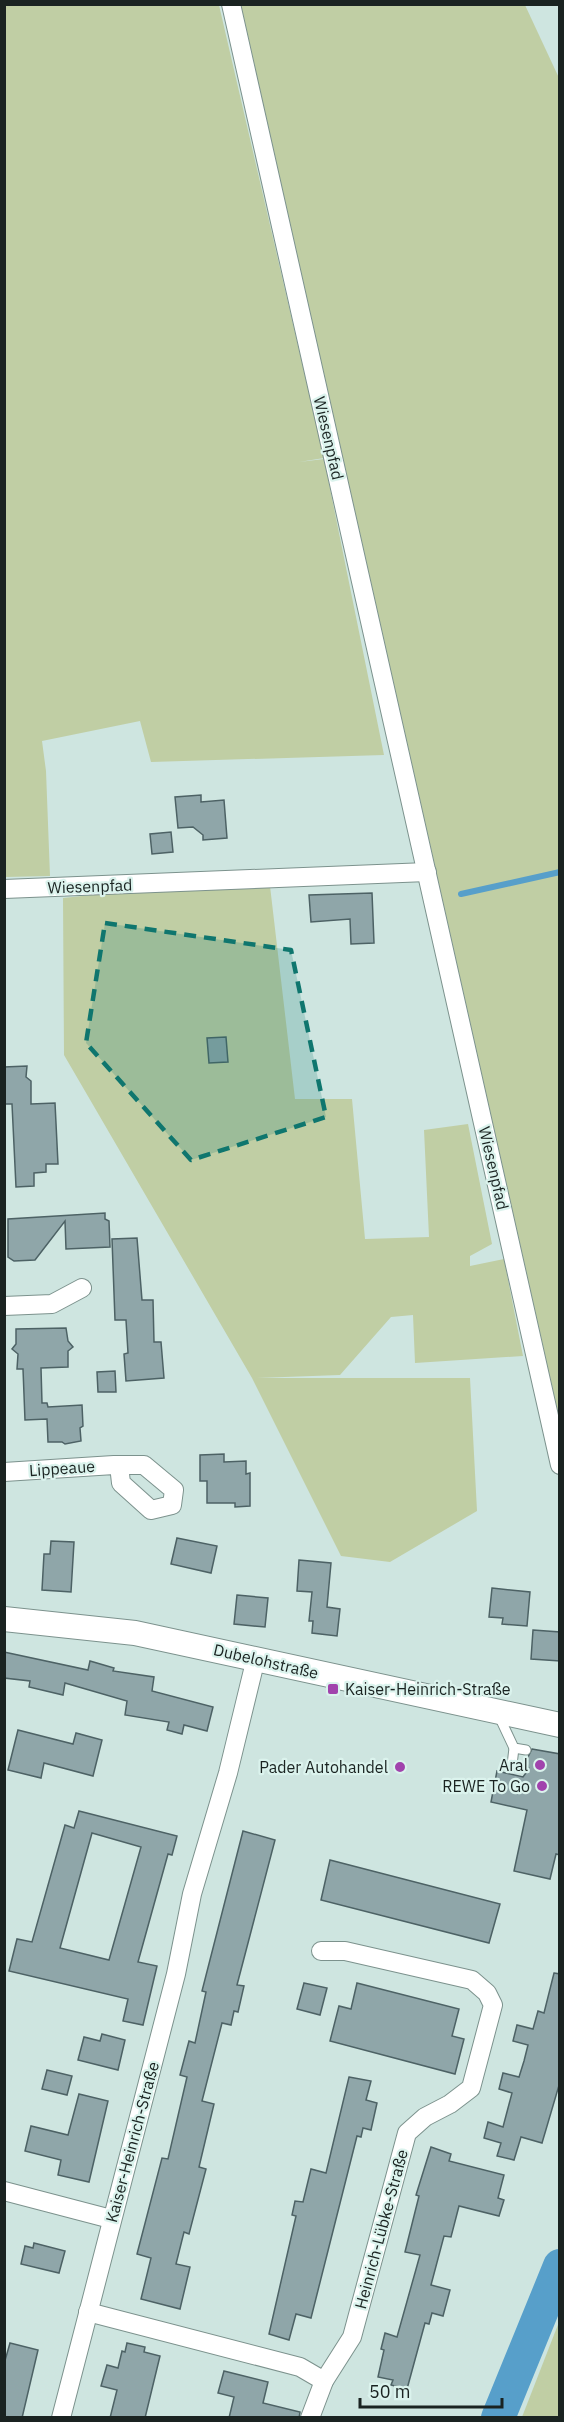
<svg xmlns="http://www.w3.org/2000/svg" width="564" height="2422" font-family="'IBM Plex Sans',sans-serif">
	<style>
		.green { fill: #c0cea4 }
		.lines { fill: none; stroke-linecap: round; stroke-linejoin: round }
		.stream { stroke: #579fca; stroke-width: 6 }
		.river { stroke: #579fca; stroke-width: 34 }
		.building { fill: #8fa6a9; stroke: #4d6265; stroke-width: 1.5; fill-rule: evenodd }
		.lane-casing { stroke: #7c928d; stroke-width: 11 }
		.street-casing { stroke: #7c928d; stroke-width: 20 }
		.secondary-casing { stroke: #7c928d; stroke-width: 26 }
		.lane { stroke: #fff; stroke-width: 9 }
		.street { stroke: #fff; stroke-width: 18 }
		.secondary { stroke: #fff; stroke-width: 24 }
		.marked { fill: #0f766e; fill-opacity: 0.2; stroke: #0f766e; stroke-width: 4.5; stroke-dasharray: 12 8; stroke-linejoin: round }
		.poi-dot { fill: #a143ad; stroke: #dbf3ed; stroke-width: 2 }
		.labels { text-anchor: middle; stroke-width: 4.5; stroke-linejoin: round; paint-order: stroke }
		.street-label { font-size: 16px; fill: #1a2321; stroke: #dbf3ed }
		.poi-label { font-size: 16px; fill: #1a2321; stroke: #dbf3ed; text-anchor: end }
	</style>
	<rect width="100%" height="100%" fill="#cee5e0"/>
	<g class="green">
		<polygon points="4,5 219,5 324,458 299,462 324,459 384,755 151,762 140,721 42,741 46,771 50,876 5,877"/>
		<polygon points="241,5 525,5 559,78 559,1417"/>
		<polygon points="270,886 295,1099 352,1099 365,1239 429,1237 424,1130 468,1124 492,1244 470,1256 470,1266 504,1259 523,1356 415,1363 413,1315 391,1317 340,1375 257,1378 470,1378 477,1511 390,1562 341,1556 252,1378 64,1055 63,898 130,891"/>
		<polygon points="559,2322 559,2417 522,2417"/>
	</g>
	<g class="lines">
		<polyline class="stream" points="461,894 560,872"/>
		<polyline class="river" points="498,2418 560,2266"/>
	</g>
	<g class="building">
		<polygon points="201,795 201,802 224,800 227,838 203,840 203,835 193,827 178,828 175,797"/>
		<polygon points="171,832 173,852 152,854 150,834"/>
		<polygon points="372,893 374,943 351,944 350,919 311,922 309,895"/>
		<polygon points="226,1037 228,1062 209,1063 207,1038"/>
		<polygon points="27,1066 26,1077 31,1081 31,1104 55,1103 58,1164 46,1164 46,1172 34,1173 34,1186 16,1187 12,1104 4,1104 4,1067"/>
		<polygon points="105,1213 105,1219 109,1221 110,1247 66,1249 65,1221 35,1260 14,1261 8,1257 8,1219"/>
		<polygon points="137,1238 142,1300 153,1300 154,1342 161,1342 164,1378 126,1381 124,1354 128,1353 126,1320 115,1320 112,1239"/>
		<polygon points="66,1328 68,1341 73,1347 68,1351 68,1367 41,1368 42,1403 47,1403 48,1407 82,1405 83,1426 80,1428 81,1441 65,1444 62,1442 48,1442 47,1419 25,1420 23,1369 17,1369 18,1354 12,1349 16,1344 16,1329"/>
		<polygon points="115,1371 116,1392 98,1392 97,1372"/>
		<polygon points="224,1454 224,1462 246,1461 246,1474 250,1473 250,1506 235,1507 235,1503 207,1503 207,1481 200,1481 200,1455"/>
		<polygon points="177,1538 217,1546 211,1573 171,1564"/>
		<polygon points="51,1541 74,1542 71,1592 42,1590 44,1554 50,1554"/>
		<polygon points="299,1560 331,1563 327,1607 340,1609 337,1636 312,1633 313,1621 309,1621 312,1592 297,1591"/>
		<polygon points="492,1588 530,1592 527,1626 502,1624 503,1618 489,1617"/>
		<polygon points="237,1595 268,1598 265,1627 234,1624"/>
		<polygon points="533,1630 560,1632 560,1661 531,1659"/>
		<polygon points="4,1652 88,1670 90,1661 114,1668 113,1671 154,1677 152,1691 213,1707 207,1731 184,1725 182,1734 167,1730 169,1722 125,1715 127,1701 65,1683 63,1695 29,1687 30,1681 4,1678"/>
		<polygon points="18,1730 73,1744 76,1733 102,1740 93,1776 44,1763 41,1778 8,1770"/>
		<polygon points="532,1749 560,1754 560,1855 556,1854 550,1879 514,1871 527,1810 491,1802 497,1771 523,1777 529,1769 526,1761"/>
		<path d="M79,1811l98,25 -5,19 -4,-1 -30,108 19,4 -14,59 -20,-4 5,-22 -119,-28 8,-32 15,3 33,-117 9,3zM92,1833l49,14 -32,113 -49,-12z"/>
		<polygon points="243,1831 275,1840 237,1985 244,1986 238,2012 234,2011 231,2025 222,2023 202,2101 214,2104 199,2167 206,2169 189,2234 184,2232 176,2264 190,2267 180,2309 141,2299 151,2258 137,2254 162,2158 168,2159 187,2077 180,2075 189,2041 195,2043 206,1992 202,1991"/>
		<polygon points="330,1860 500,1904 489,1943 321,1900"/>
		<polygon points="554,1973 560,1974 560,2082 542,2143 521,2137 514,2160 497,2156 501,2143 484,2138 488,2122 503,2127 512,2093 499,2089 503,2073 519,2077 524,2061 528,2045 513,2041 517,2025 533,2029 538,2011 544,2013"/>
		<polygon points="304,1983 327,1988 320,2015 297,2009"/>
		<polygon points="357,1983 459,2009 452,2036 464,2039 455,2074 330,2041 339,2006 351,2009"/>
		<polygon points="102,2034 125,2040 118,2070 78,2060 84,2037 100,2041"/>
		<polygon points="47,2070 72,2076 67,2095 42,2089"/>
		<polygon points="349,2077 371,2081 366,2100 377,2103 371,2130 363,2128 361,2137 357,2136 311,2318 296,2314 289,2340 269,2334 296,2216 292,2215 295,2201 303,2202 311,2169 326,2173"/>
		<polygon points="79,2094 108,2101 89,2182 58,2175 61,2160 25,2151 31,2126 68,2135"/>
		<polygon points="431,2147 451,2154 449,2161 504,2175 498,2198 504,2200 499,2216 459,2206 451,2237 444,2236 431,2285 450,2290 443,2316 432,2313 429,2324 425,2323 407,2389 391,2385 393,2380 378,2377 384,2350 381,2349 385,2333 397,2337 420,2255 405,2252 419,2196 416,2195"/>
		<polygon points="34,2243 65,2251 59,2273 21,2264 25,2246 33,2248"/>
		<polygon points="10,2343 38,2350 22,2418 4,2418 4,2364"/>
		<polygon points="127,2343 145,2347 144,2352 160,2356 145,2418 110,2418 117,2390 101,2386 107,2365 118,2368 122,2351 125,2352"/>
		<polygon points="224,2371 268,2382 263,2403 300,2412 299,2418 229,2418 234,2397 218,2393"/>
	</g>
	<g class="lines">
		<g class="lane-casing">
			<g id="lane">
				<polyline points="498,1714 514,1748 526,1750"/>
				<polyline points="514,1748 512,1765 523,1767"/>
			</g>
		</g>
		<g class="street-casing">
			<g id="street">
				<polyline points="231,4 560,1465"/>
				<polyline points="4,889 427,872"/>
				<polyline points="4,1306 52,1304 82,1288"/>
				<polyline points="4,1472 114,1465 144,1465 174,1490 172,1505 151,1510 121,1483 119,1465"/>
				<polyline points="4,2191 111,2219"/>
				<polyline points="88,2312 300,2367 324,2381"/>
				<polyline points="61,2418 176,1974 192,1894 228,1773 256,1658"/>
				<polyline points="310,2418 324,2381 352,2337 407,2133 425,2117 450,2104 471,2088 493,2005 487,1993 472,1980 345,1951 321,1951"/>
			</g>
		</g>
		<g class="secondary-casing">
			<polyline id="secondary" points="4,1619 135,1633 560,1725"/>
		</g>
		<use href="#lane" class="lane"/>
		<use href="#street" class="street"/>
		<use href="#secondary" class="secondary"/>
	</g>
	<path class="marked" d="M105,923l186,27 35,167 -135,43 -105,-117z"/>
	<g class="poi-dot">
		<rect x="327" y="1683" width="12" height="12" rx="3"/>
		<circle cx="540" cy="1765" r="6"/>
		<circle cx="400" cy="1767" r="6"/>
		<circle cx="542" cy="1786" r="6"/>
	</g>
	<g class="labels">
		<g class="street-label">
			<text transform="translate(329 438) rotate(77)" y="6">Wiesenpfad</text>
			<text transform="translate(90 886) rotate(-2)" y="6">Wiesenpfad</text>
			<text transform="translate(494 1168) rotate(77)" y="6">Wiesenpfad</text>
			<text transform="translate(62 1468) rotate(-4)" y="6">Lippeaue</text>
			<text transform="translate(266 1661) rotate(13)" y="6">Dubelohstraße</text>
			<text transform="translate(132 2142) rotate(-75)" y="6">Kaiser-Heinrich-Straße</text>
			<text transform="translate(381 2229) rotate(-75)" y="6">Heinrich-Lübke-Straße</text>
		</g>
		<g class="poi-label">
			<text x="345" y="1695" text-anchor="start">Kaiser-Heinrich-Straße</text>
			<text x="528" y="1771">Aral</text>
			<text x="388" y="1773">Pader Autohandel</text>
			<text x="530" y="1792">REWE To Go</text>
		</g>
	</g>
	<rect width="564" height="2422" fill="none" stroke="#1a2321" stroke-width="12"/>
	<path d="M360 2398v9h142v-9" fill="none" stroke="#1a2321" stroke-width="3"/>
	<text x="369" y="2398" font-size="18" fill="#1a2321" stroke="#dbf3ed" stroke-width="4.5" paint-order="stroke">50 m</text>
</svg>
